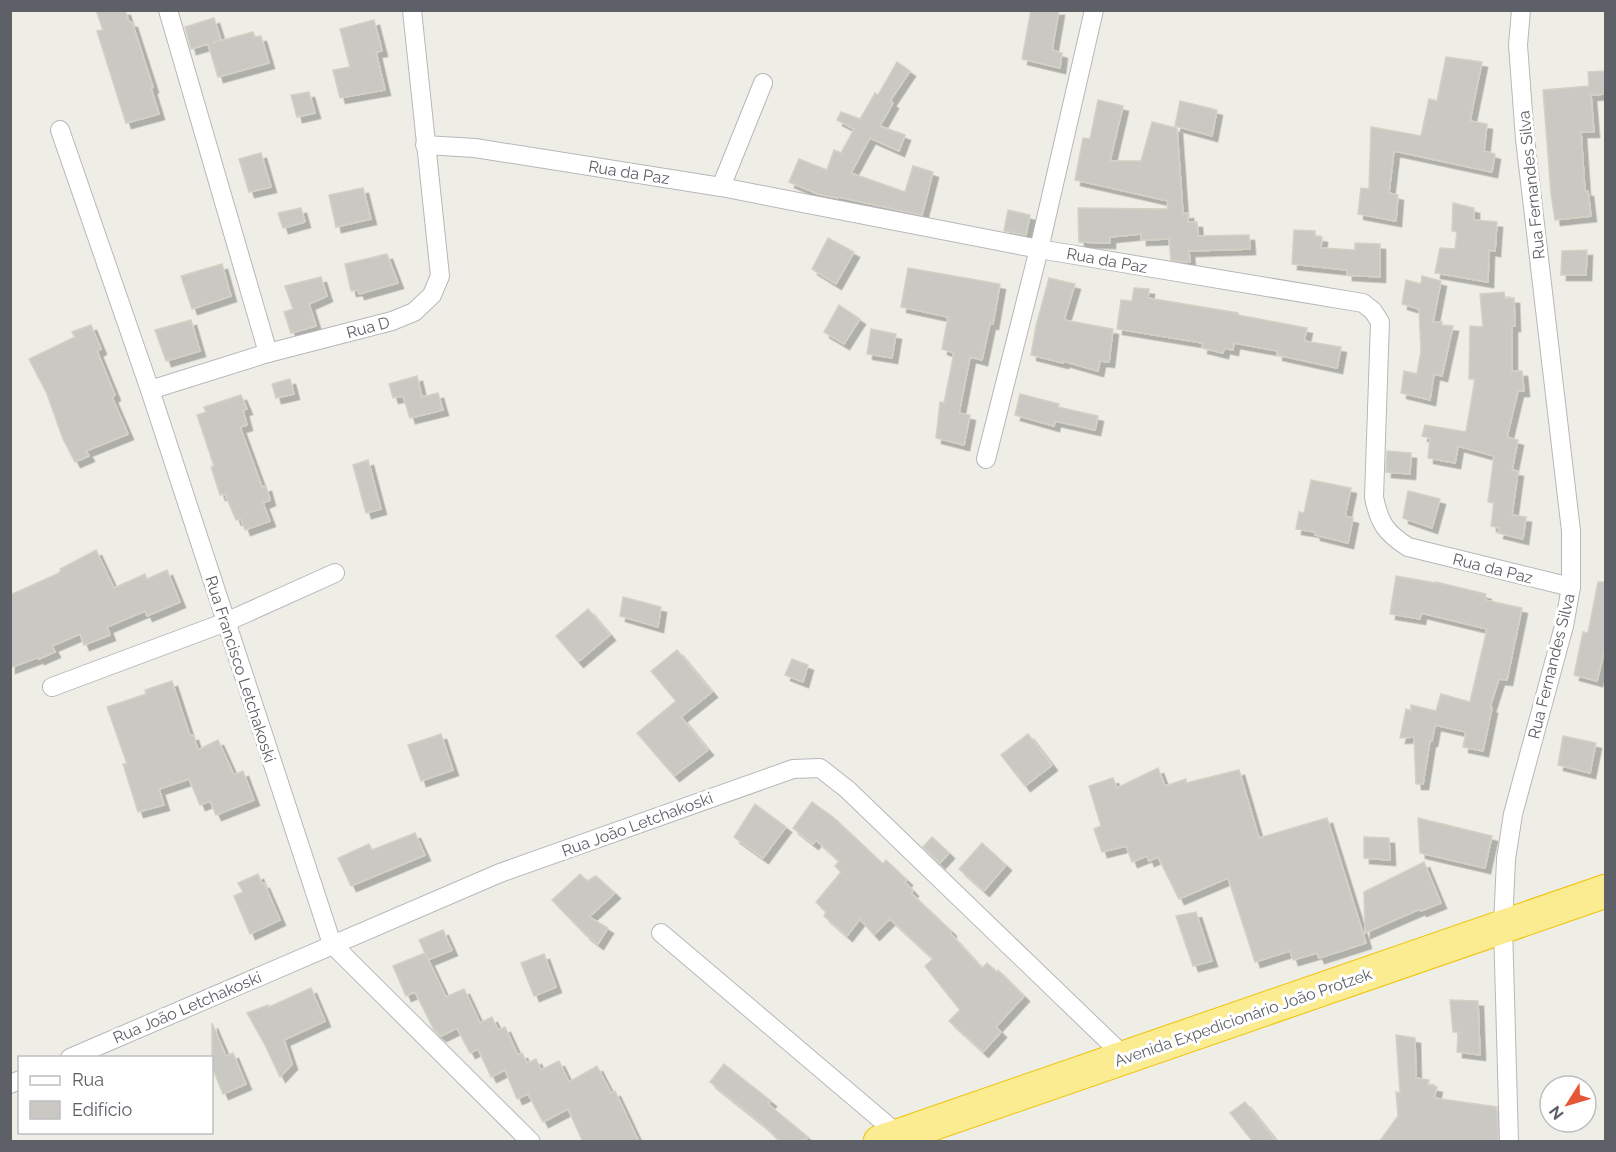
<svg xmlns="http://www.w3.org/2000/svg" width="1616" height="1152" font-family="Raleway,sans-serif">
	<style>
		.building { fill: #cac8c3; stroke: #d4d1c4; stroke-width: 1.5; filter: url(#shadow) }
		.lines { fill: none; stroke-linecap: round; stroke-linejoin: round }
		.street-casing { stroke: #b6b7bc; stroke-width: 20 }
		.highway-casing { stroke: #efc205; stroke-width: 35 }
		.street { stroke: #fff; stroke-width: 18 }
		.highway { stroke: #fbec91; stroke-width: 33 }
		.labels { text-anchor: middle; stroke-width: 6; stroke-linejoin: round; paint-order: stroke }
		.street-label { font-size: 16px; fill: #5d6066; stroke: #fff }
	</style>
	<defs>
		<filter id="shadow"><feDropShadow dx="5.5" dy="5.5" stdDeviation="0" flood-color="#0004"/></filter>
	</defs>
	<rect width="100%" height="100%" fill="#efeee6"/>
	<g class="building">
		<polygon points="96,10 125,10 129,22 132,22 153,87 151,88 159,114 126,123 97,31 103,30"/>
		<polygon points="1031,10 1059,10 1052,50 1062,53 1060,68 1022,59"/>
		<polygon points="214,18 221,40 212,43 253,32 255,37 261,36 269,63 218,77 208,44 191,49 185,27"/>
		<polygon points="374,20 382,51 376,52 385,90 340,98 333,70 350,67 340,29"/>
		<polygon points="1446,57 1482,62 1470,121 1487,124 1484,151 1495,154 1492,172 1394,151 1389,193 1398,195 1396,221 1358,214 1361,188 1369,189 1371,127 1421,136 1429,99 1437,101"/>
		<polygon points="897,62 910,71 890,101 893,103 880,126 905,135 899,151 870,138 851,173 905,192 913,166 933,172 922,215 839,197 838,198 818,194 789,182 799,159 827,170 834,150 841,153 854,129 837,120 841,112 860,119 875,93 878,95"/>
		<polygon points="1605,71 1605,94 1591,95 1594,132 1581,132 1585,191 1588,191 1591,216 1555,220 1551,194 1543,90 1589,86 1588,72"/>
		<polygon points="309,92 315,113 297,117 291,95"/>
		<polygon points="1098,100 1123,106 1110,161 1141,161 1152,122 1177,128 1183,214 1188,213 1188,222 1197,222 1198,236 1249,235 1250,249 1189,251 1190,262 1186,262 1171,260 1169,239 1141,240 1141,234 1110,237 1110,243 1079,242 1078,208 1167,209 1168,201 1075,180 1083,138 1090,139"/>
		<polygon points="1180,101 1217,110 1212,136 1175,126"/>
		<polygon points="261,153 271,187 249,192 239,159"/>
		<polygon points="363,188 371,219 336,227 329,195"/>
		<polygon points="1453,203 1474,208 1474,220 1497,222 1495,251 1489,250 1488,282 1435,273 1440,248 1455,249 1457,232 1452,231"/>
		<polygon points="301,208 305,222 283,228 278,213"/>
		<polygon points="1008,210 1030,215 1026,235 1004,231"/>
		<polygon points="1294,230 1315,231 1315,236 1322,237 1321,248 1355,250 1355,243 1380,244 1380,277 1347,275 1347,270 1292,264"/>
		<polygon points="828,238 854,252 836,284 812,269"/>
		<polygon points="1587,250 1586,275 1561,275 1562,251"/>
		<polygon points="387,254 398,283 359,294 358,290 351,291 345,264"/>
		<polygon points="222,264 231,296 192,309 181,276"/>
		<polygon points="908,268 1000,284 993,324 990,323 982,360 970,357 959,413 970,415 964,445 936,438 940,402 944,403 954,353 942,349 948,317 901,307"/>
		<polygon points="1422,276 1441,281 1433,322 1442,322 1442,325 1453,326 1442,376 1434,374 1430,400 1401,393 1404,371 1417,374 1421,351 1419,309 1402,304 1406,280 1421,284"/>
		<polygon points="321,277 327,296 309,304 316,326 291,333 284,312 293,309 285,286"/>
		<polygon points="1049,278 1075,284 1064,320 1113,329 1109,362 1100,361 1098,371 1063,361 1063,363 1031,355 1036,326"/>
		<polygon points="1134,288 1149,289 1148,298 1238,313 1238,315 1307,328 1304,341 1341,347 1337,368 1277,355 1278,351 1234,343 1233,350 1224,348 1223,353 1202,348 1203,343 1117,329 1121,300 1132,301"/>
		<polygon points="1504,292 1505,298 1514,298 1515,326 1512,326 1512,371 1522,371 1524,391 1518,391 1507,437 1518,440 1512,470 1518,471 1512,515 1526,517 1523,539 1498,533 1500,528 1491,526 1494,503 1488,502 1494,456 1458,446 1455,463 1428,458 1430,438 1422,436 1425,425 1466,432 1475,379 1469,379 1470,326 1483,327 1480,294"/>
		<polygon points="839,305 860,319 844,344 824,332"/>
		<polygon points="191,320 200,351 166,361 155,330"/>
		<polygon points="91,325 101,349 97,351 115,395 112,397 128,434 86,451 89,456 75,462 63,439 47,394 29,359 75,337 72,332"/>
		<polygon points="871,329 896,334 892,358 867,354"/>
		<polygon points="417,376 422,397 438,393 443,410 410,418 403,396 393,398 389,384"/>
		<polygon points="290,379 294,394 276,398 272,384"/>
		<polygon points="1020,394 1059,404 1058,407 1098,416 1095,430 1055,421 1054,426 1015,415"/>
		<polygon points="241,395 247,409 243,410 247,425 240,427 262,487 266,486 270,500 263,503 270,521 245,530 241,519 236,520 225,494 220,495 211,467 214,466 197,415 206,412 204,407"/>
		<polygon points="1387,451 1411,453 1410,474 1386,472"/>
		<polygon points="368,460 381,509 366,513 353,465"/>
		<polygon points="1311,480 1351,488 1345,516 1353,518 1348,543 1315,535 1315,532 1296,529 1299,512 1304,513"/>
		<polygon points="1408,491 1440,499 1432,528 1403,518"/>
		<polygon points="96,550 114,588 145,574 147,579 167,570 180,602 147,616 145,611 107,627 110,635 84,645 80,634 52,646 55,652 39,659 39,657 10,668 10,595 57,574 61,571 60,569"/>
		<polygon points="1396,576 1436,583 1436,582 1486,594 1485,600 1522,608 1507,680 1499,679 1490,707 1492,708 1483,751 1463,747 1466,732 1435,725 1432,741 1430,741 1423,784 1416,784 1414,737 1400,738 1406,709 1411,711 1411,705 1436,711 1441,694 1470,702 1487,629 1421,613 1420,619 1390,614"/>
		<polygon points="1598,582 1605,582 1605,648 1597,681 1574,675 1583,632 1588,633"/>
		<polygon points="623,597 661,607 658,627 620,616"/>
		<polygon points="588,609 610,635 578,662 556,636"/>
		<polygon points="677,650 712,692 681,717 708,750 674,776 637,733 676,701 651,671"/>
		<polygon points="792,659 808,665 803,682 785,675"/>
		<polygon points="172,681 190,736 193,735 198,750 218,740 234,775 243,771 254,800 216,815 210,801 200,805 189,779 159,789 164,805 138,812 123,764 127,764 107,707 146,694 145,690"/>
		<polygon points="441,734 453,770 421,781 408,745"/>
		<polygon points="1028,734 1052,765 1025,786 1001,755"/>
		<polygon points="1563,736 1596,743 1590,773 1558,765"/>
		<polygon points="1158,768 1165,786 1186,779 1186,783 1239,770 1259,838 1327,818 1366,943 1319,958 1317,953 1293,960 1290,951 1255,962 1228,878 1179,899 1158,857 1149,861 1147,856 1132,862 1126,846 1102,852 1094,829 1101,826 1089,786 1113,778 1117,788"/>
		<polygon points="812,802 833,817 883,864 886,860 907,880 905,882 913,891 911,893 951,931 950,933 982,968 987,963 997,972 998,970 1024,996 996,1027 1001,1032 983,1052 949,1021 960,1010 925,966 933,959 890,919 874,935 860,919 847,936 824,916 826,912 816,902 841,872 835,866 839,861 816,840 813,844 793,828"/>
		<polygon points="755,804 786,827 763,858 734,837"/>
		<polygon points="1418,818 1492,836 1485,868 1420,853"/>
		<polygon points="415,833 425,855 351,886 338,858 369,844 372,850"/>
		<polygon points="932,837 949,853 940,863 923,847"/>
		<polygon points="1364,837 1389,838 1390,860 1364,858"/>
		<polygon points="982,843 1006,865 984,891 959,869"/>
		<polygon points="1424,862 1441,903 1421,911 1420,909 1365,933 1364,892"/>
		<polygon points="258,874 262,884 264,883 280,920 250,934 234,896 243,892 238,883"/>
		<polygon points="580,874 587,881 596,876 615,893 589,917 608,928 598,944 586,935 552,900"/>
		<polygon points="1196,912 1212,961 1193,966 1176,916"/>
		<polygon points="443,930 452,950 428,960 419,940"/>
		<polygon points="425,953 446,997 464,989 480,1023 492,1017 498,1030 505,1027 518,1055 522,1053 527,1063 536,1059 541,1070 559,1061 569,1082 597,1066 611,1093 615,1091 639,1142 583,1142 568,1109 543,1122 528,1094 517,1099 505,1070 491,1077 478,1049 470,1053 457,1028 441,1036 434,1030 415,992 406,996 393,966"/>
		<polygon points="544,954 556,987 534,996 521,963"/>
		<polygon points="311,988 325,1021 284,1040 292,1064 280,1077 265,1045 247,1013 268,1005 269,1007"/>
		<polygon points="1450,1000 1478,1001 1480,1055 1457,1052 1458,1032 1453,1032"/>
		<polygon points="212,1023 226,1056 233,1053 246,1084 223,1094 212,1067"/>
		<polygon points="1396,1035 1415,1038 1416,1078 1429,1080 1428,1085 1437,1087 1434,1098 1497,1107 1498,1142 1379,1142 1398,1116 1396,1092 1400,1093"/>
		<polygon points="724,1064 771,1101 768,1104 809,1138 793,1142 781,1142 760,1122 710,1082"/>
		<polygon points="1245,1102 1277,1142 1253,1142 1230,1113"/>
	</g>
	<g class="lines">
		<g class="street-casing">
			<g id="street">
				<polyline points="168,10 268,353"/>
				<polyline points="60,130 150,390 332,944 531,1142"/>
				<path d="M425,145l50,3 246,39 318,62 324,54 10,8 7,11 -6,175c5,26 12,36 34,50l163,40"/>
				<polyline points="721,187 763,83"/>
				<polyline points="150,390 268,353 392,321 414,312 432,295 440,276 412,10"/>
				<polyline points="986,459 1039,249 1094,10"/>
				<polyline points="52,687 226,622 335,573"/>
				<polyline points="661,933 899,1135"/>
				<polyline points="70,1058 500,873 793,769 820,768 848,790 1126,1058"/>
				<polyline points="10,1084 20,1080"/>
				<polyline points="1509,1142 1503,926 1506,859 1513,814 1564,626 1571,587 1571,531 1525,139 1518,45 1521,10"/>
			</g>
		</g>
		<g class="highway-casing">
			<polyline id="highway" points="880,1142 1606,891"/>
		</g>
		<use href="#street" class="street"/>
		<use href="#highway" class="highway"/>
	</g>
	<g class="labels">
		<g class="street-label">
			<text transform="translate(629 172) rotate(9)" y="6">Rua da Paz</text>
			<text transform="translate(1531 185) rotate(-96)" y="6">Rua Fernandes Silva</text>
			<text transform="translate(1107 260) rotate(10)" y="6">Rua da Paz</text>
			<text transform="translate(368 327) rotate(-15)" y="6">Rua D</text>
			<text transform="translate(1493 568) rotate(14)" y="6">Rua da Paz</text>
			<text transform="translate(1551 666) rotate(-76)" y="6">Rua Fernandes Silva</text>
			<text transform="translate(241 669) rotate(72)" y="6">Rua Francisco Letchakoski</text>
			<text transform="translate(637 824) rotate(-20)" y="6">Rua João Letchakoski</text>
			<text transform="translate(187 1007) rotate(-23)" y="6">Rua João Letchakoski</text>
			<text transform="translate(1243 1017) rotate(-19)" y="6">Avenida Expedicionário João Protzek</text>
		</g>
	</g>
	<rect width="1616" height="1152" fill="none" stroke="#5d6066" stroke-width="24"/>
	<rect x="18" y="1056" width="195" height="78" fill="#ffffff" stroke="#bebfc2" stroke-width="1.5"/>
	<rect x="30" y="1076" width="30" height="9" fill="#ffffff" stroke="#bebfc2" stroke-width="1.5"/>
	<text x="72" y="1086" font-size="18" fill="#5d6066">Rua</text>
	<rect x="30" y="1101" width="30" height="18" fill="#cac8c3" stroke="#bebfc2" stroke-width="1.5"/>
	<text x="72" y="1116" font-size="18" fill="#5d6066">Edifício</text>
	<g transform="translate(1568 1104) rotate(233)"><circle r="28" fill="#ffffff" stroke="#bebfc2" stroke-width="1.5"/>
	<path d="M0-4.5L10 22L0 15L-10 22Z" fill="#e65835"/>
	<text y="-9" font-size="16" font-weight="bold" text-anchor="middle" fill="#5d6066">N</text>
	</g>
</svg>
